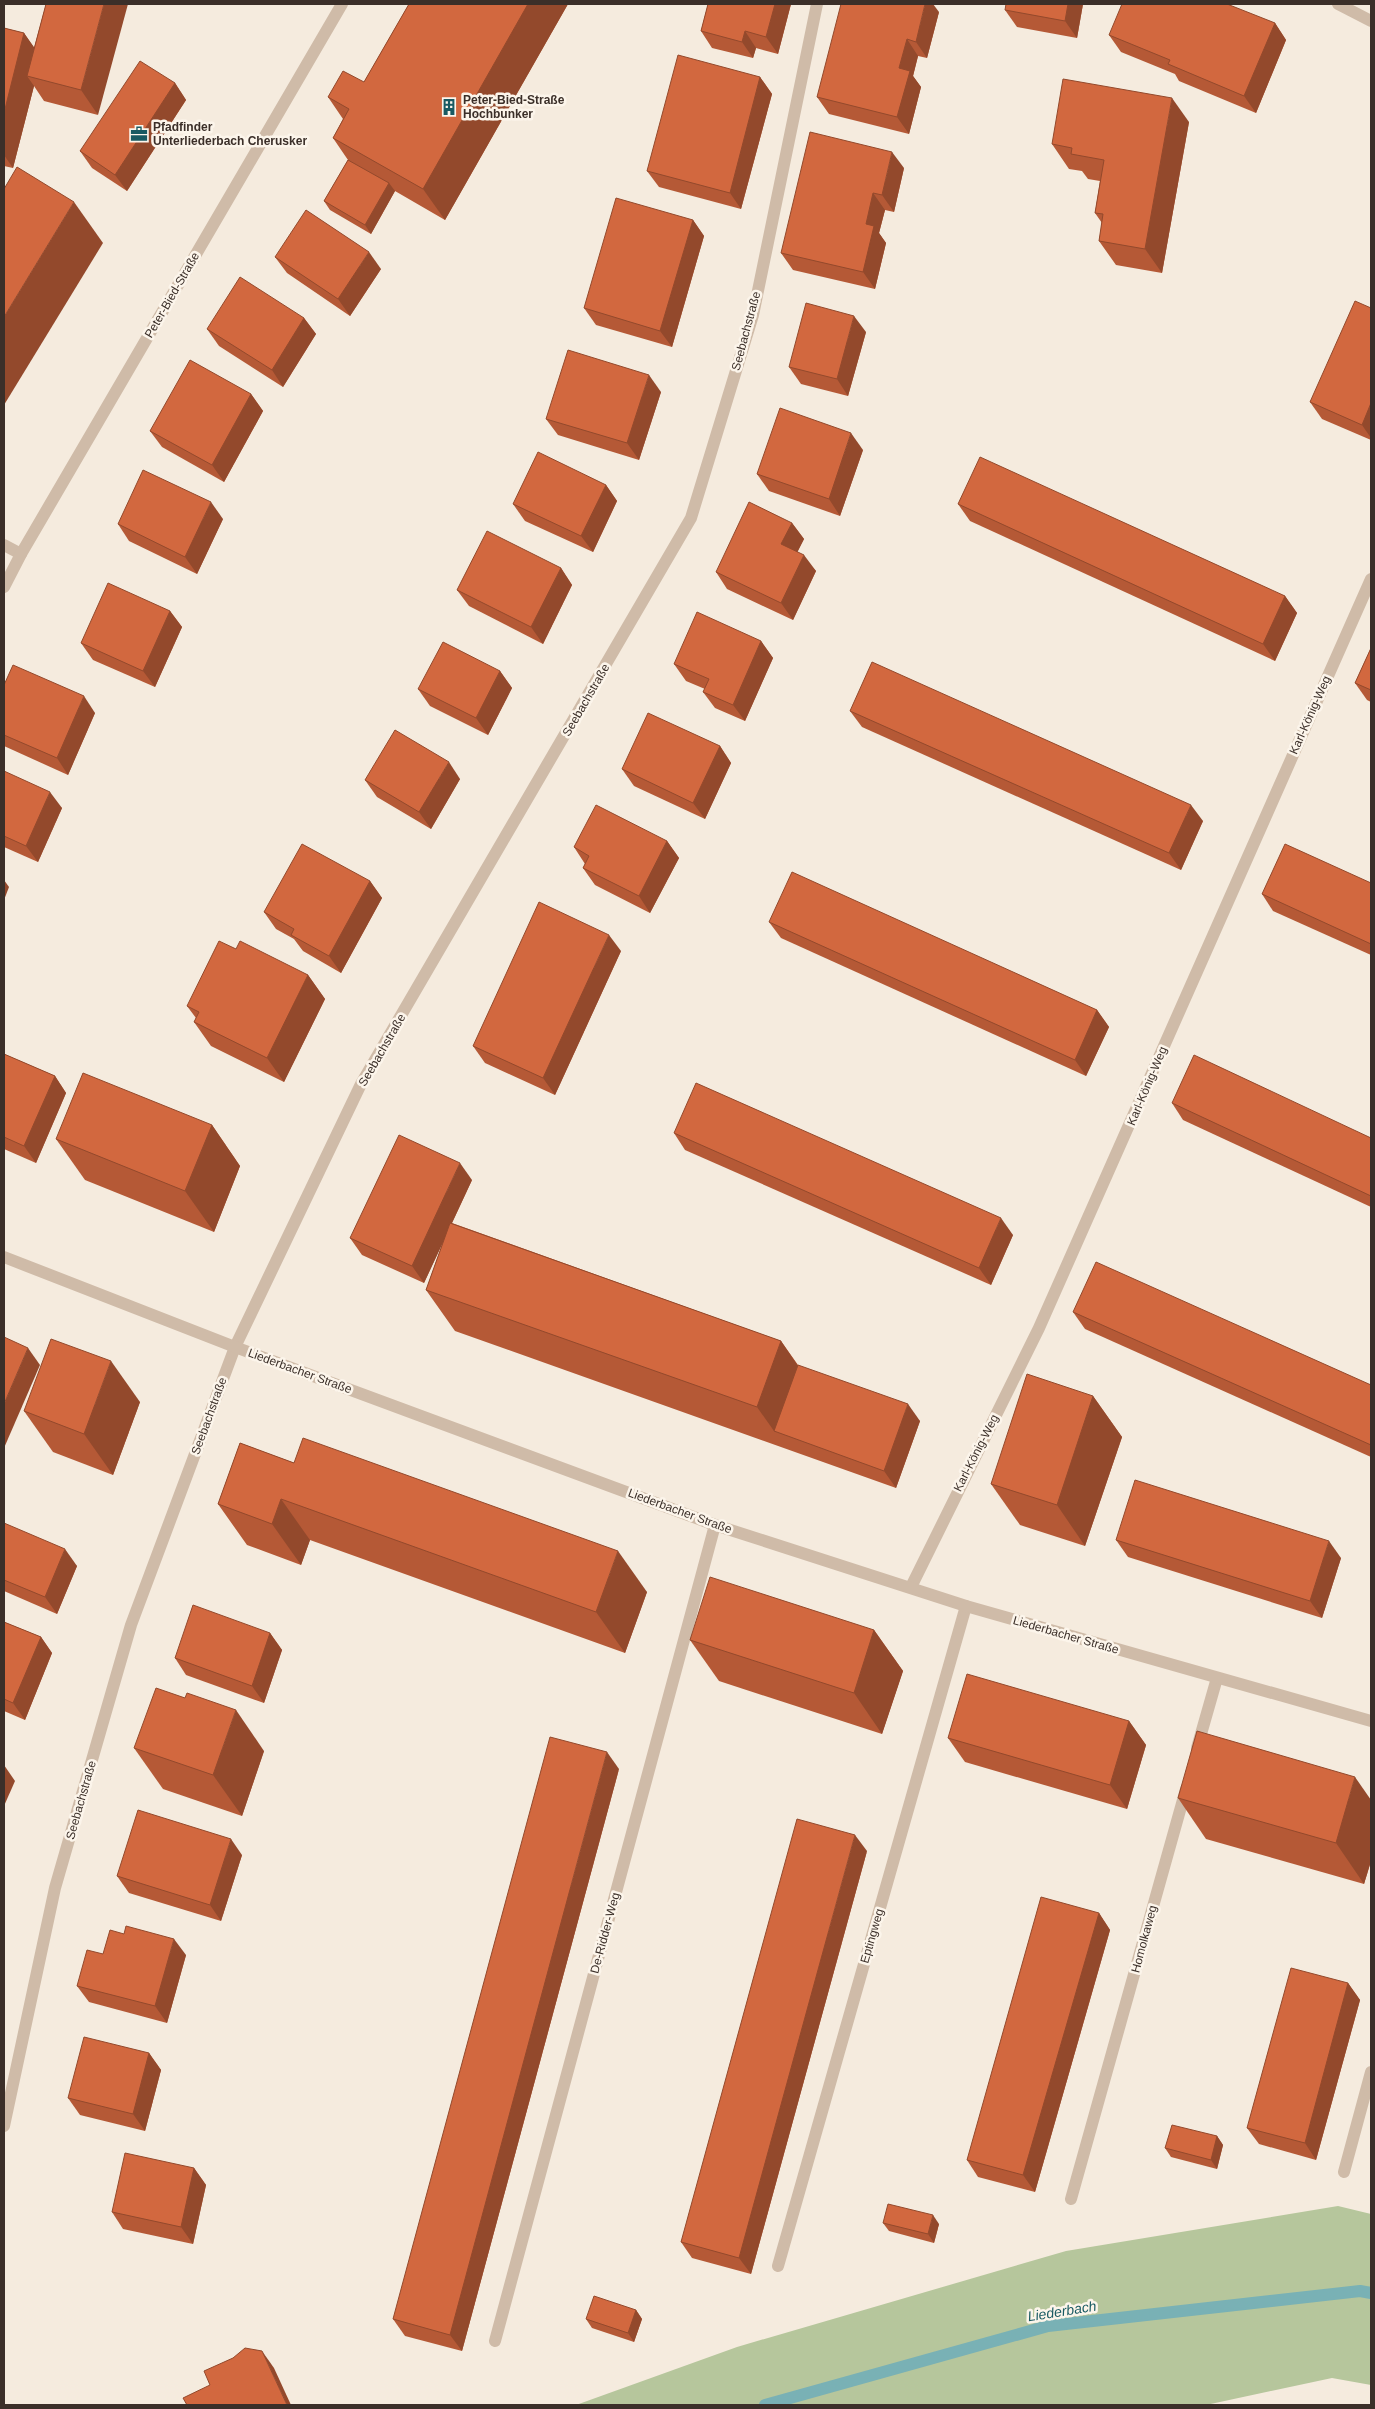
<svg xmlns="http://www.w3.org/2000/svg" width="1375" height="2409" font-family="Helvetica,sans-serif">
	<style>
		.green { fill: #b6c69c }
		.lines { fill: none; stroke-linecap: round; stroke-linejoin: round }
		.stream { stroke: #79b1b5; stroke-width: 12 }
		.minor { stroke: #cfbba8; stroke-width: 12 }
		.tertiary { stroke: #cfbba8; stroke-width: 12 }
		.wall { fill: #b55936 }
		.shaded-wall { fill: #93492c }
		.building { fill: #d2683f; stroke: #93492c }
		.labels { text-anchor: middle; stroke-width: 5; stroke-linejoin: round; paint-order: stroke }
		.poi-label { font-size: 12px; font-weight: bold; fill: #3b2f29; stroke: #fcf5eb; text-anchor: start }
		.street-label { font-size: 12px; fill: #3b2f29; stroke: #fcf5eb }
		.water-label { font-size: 14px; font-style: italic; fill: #195a62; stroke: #fcf5eb }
	</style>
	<rect width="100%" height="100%" fill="#f5ebde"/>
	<polygon class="green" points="1338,2206 1371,2214 1371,2385 1332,2378 1206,2405 576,2405 737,2347 1066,2251"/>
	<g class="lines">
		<polyline class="stream" points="765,2405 1048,2326 1360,2291 1371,2293"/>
		<g class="minor">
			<polyline points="1338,4 1371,21"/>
			<polyline points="4,545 21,554"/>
			<polyline points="4,587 21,554 342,4"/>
			<polyline points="911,1587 1039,1328 1371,579"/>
			<polyline points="1197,1748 1217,1678"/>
			<polyline points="4,2126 55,1888 131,1625 235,1347 361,1084 691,518 753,315 817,4"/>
			<polyline points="1344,2172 1371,2072"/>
			<polyline points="1071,2199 1186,1789"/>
			<polyline points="778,2266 966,1606"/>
			<polyline points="495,2341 715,1525"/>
		</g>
		<polyline class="tertiary" points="4,1257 235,1347 715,1525 966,1606 1371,1721"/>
	</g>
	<g class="wall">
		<polygon points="46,4 98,115 44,101 34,86 13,168 4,166 4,28 24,33 34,48"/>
		<polygon points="409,4 568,4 445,220 395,191 371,234 330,210 324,201 348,160 333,138 343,119 328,97 364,82"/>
		<polygon points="708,4 791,4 778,54 756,48 753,58 712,48 701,31"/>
		<polygon points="1083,4 1077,38 1017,27 1005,10"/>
		<polygon points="939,12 927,58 918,56 913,76 921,87 909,134 829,114 817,97"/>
		<polygon points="1275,23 1286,40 1256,113 1179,81 1175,74 1121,52 1109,35"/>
		<polygon points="760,77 772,94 741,209 659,187 647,171"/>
		<polygon points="175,83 186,100 127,191 92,168 80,151"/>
		<polygon points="1189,122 1162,273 1116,265 1099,241 1102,223 1095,213 1100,181 1088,179 1082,171 1069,169 1052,144"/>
		<polygon points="904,168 894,212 885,210 879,233 886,243 875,289 793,270 781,253"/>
		<polygon points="693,220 704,236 672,347 596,325 584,308"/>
		<polygon points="275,257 381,269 350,316 287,273"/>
		<polygon points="1371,308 1371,440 1322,419 1310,402"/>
		<polygon points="304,318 316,334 283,387 219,346 207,329"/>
		<polygon points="866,332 848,396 801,384 789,367"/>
		<polygon points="661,392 639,460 558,435 546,419"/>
		<polygon points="251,394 263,411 224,482 162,447 150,431"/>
		<polygon points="863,450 840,516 769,491 757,474"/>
		<polygon points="606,485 617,501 593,552 525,521 513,504"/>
		<polygon points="958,504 1285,596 1297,613 1275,661 970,521"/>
		<polygon points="223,519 197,574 129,541 118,524"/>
		<polygon points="792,523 804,539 797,552 816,571 793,620 727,589 716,572"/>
		<polygon points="561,568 572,585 543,644 469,606 457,590"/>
		<polygon points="170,611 182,627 155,687 93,660 81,643"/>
		<polygon points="761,641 773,658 745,721 715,708 703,692 705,689 686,681 674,664"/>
		<polygon points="1371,648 1371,702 1367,700 1355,683"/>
		<polygon points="500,671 512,688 488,735 430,706 418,689"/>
		<polygon points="4,685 95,713 68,775 4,746"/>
		<polygon points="850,711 1203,821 1181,870 862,727"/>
		<polygon points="720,746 731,763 705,819 634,786 622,769"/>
		<polygon points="4,771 62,808 38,862 4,847"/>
		<polygon points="460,779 431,829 377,797 365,780"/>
		<polygon points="667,841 679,858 650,913 595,885 583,868 585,864 574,847"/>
		<polygon points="370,881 382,898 341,973 303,951 294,939 276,929 264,912"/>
		<polygon points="1371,883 1371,955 1273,911 1262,894"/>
		<polygon points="769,922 1097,1010 1109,1027 1086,1076 781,938"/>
		<polygon points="236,949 308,975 325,999 284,1082 211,1046 194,1022 196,1018 187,1006"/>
		<polygon points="621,951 555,1095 485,1063 473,1046"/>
		<polygon points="4,1054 55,1076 66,1093 36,1163 4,1149"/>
		<polygon points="1172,1103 1371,1138 1371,1207 1183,1120"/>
		<polygon points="212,1125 240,1166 214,1232 85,1180 56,1139"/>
		<polygon points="674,1133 1013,1235 991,1285 685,1150"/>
		<polygon points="472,1180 452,1223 781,1341 798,1365 920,1421 896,1488 455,1331 426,1290 443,1242 424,1283 362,1255 350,1238"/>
		<polygon points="1073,1312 1371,1385 1371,1457 1085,1329"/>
		<polygon points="1093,1396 1122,1437 1085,1546 1020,1525 991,1484"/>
		<polygon points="140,1402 113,1475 53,1452 24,1411"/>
		<polygon points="240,1443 647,1592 625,1653 310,1540 301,1565 247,1545 218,1504"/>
		<polygon points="4,1523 77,1566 57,1614 4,1591"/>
		<polygon points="1116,1540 1341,1558 1322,1618 1128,1557"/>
		<polygon points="4,1622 41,1637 52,1653 25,1720 4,1711"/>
		<polygon points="874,1630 903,1671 882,1734 719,1681 690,1640"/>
		<polygon points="270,1633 282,1650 264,1703 186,1675 175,1658"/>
		<polygon points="1129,1721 1146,1745 1127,1809 965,1762 948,1738"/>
		<polygon points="134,1748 264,1751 242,1816 163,1789"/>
		<polygon points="619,1769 462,2351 405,2336 393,2319"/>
		<polygon points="1178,1798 1371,1800 1371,1861 1364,1884 1206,1839"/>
		<polygon points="867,1851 751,2274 692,2258 681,2242"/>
		<polygon points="242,1855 221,1921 129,1893 117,1876"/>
		<polygon points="1099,1913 1110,1930 1035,2192 978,2177 967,2160"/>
		<polygon points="103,1954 186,1955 167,2023 89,2002 77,1986"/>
		<polygon points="1348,1983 1360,2000 1316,2160 1259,2144 1247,2128"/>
		<polygon points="149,2053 161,2070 145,2131 80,2115 68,2098"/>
		<polygon points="1217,2136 1223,2145 1217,2169 1171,2157 1165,2148"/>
		<polygon points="194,2168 206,2185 193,2244 123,2229 112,2212"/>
		<polygon points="883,2223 939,2224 934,2243 889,2231"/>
		<polygon points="636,2310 642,2319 634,2342 592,2328 586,2319"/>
	</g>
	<g class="shaded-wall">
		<polygon points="104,4 128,4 98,115 81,90"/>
		<polygon points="528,4 568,4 445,220 423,189"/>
		<polygon points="775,4 791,4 778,54 766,37"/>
		<polygon points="925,4 933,4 939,12 927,58 916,42"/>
		<polygon points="1068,4 1083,4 1077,38 1065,21"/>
		<polygon points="1275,23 1286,40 1256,113 1244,96"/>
		<polygon points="745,31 756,48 753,58 742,42"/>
		<polygon points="24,33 41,57 27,76 34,86 13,168 4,155 4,113"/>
		<polygon points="907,39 918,56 913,76 921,87 909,134 897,117 899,68"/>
		<polygon points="760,77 772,94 741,209 730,193"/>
		<polygon points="175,83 186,100 127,191 115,175"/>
		<polygon points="1172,98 1189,122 1162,273 1145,249"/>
		<polygon points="892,152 904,168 894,212 882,195"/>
		<polygon points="389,183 395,191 371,234 365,225"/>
		<polygon points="873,193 885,210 879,233 886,243 875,289 863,272 866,224"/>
		<polygon points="74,202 103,243 4,405 4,317"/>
		<polygon points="693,220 704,236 672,347 660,331"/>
		<polygon points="369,252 381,269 350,316 338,299"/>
		<polygon points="854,316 866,332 848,396 837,379"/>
		<polygon points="304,318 316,334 283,387 272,370"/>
		<polygon points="649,375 661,392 639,460 627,443"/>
		<polygon points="251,394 263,411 224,482 212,465"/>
		<polygon points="1371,403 1371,438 1362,425"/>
		<polygon points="851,433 863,450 840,516 829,499"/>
		<polygon points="606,485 617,501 593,552 581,536"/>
		<polygon points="211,502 223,519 197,574 185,557"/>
		<polygon points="792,523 804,539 793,561 781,544"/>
		<polygon points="804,555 816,571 793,620 781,603"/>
		<polygon points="561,568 572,585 543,644 531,627"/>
		<polygon points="1285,596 1297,613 1275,661 1263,644"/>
		<polygon points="170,611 182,627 155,687 143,671"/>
		<polygon points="761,641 773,658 745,721 733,705"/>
		<polygon points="500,671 512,688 488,735 476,718"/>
		<polygon points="84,696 95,713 68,775 57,758"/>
		<polygon points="720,746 731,763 705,819 693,803"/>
		<polygon points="449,762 460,779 431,829 419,812"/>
		<polygon points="50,792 62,808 38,862 26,846"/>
		<polygon points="1191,805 1203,821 1181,870 1169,853"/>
		<polygon points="667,841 679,858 650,913 639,896"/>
		<polygon points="4,880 9,887 4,900"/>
		<polygon points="370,881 382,898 341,973 329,956"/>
		<polygon points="609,935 621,951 555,1095 543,1078"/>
		<polygon points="308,975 325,999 284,1082 267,1058"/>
		<polygon points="1097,1010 1109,1027 1086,1076 1075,1060"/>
		<polygon points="55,1076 66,1093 36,1163 24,1146"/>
		<polygon points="212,1125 240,1166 214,1232 185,1191"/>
		<polygon points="460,1163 472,1180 424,1283 412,1266"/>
		<polygon points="1001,1218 1013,1235 991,1285 979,1268"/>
		<polygon points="781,1341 809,1382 774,1431 757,1407"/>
		<polygon points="28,1348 40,1365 4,1448 4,1404"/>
		<polygon points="111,1361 140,1402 113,1475 84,1434"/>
		<polygon points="1093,1396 1122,1437 1085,1546 1057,1505"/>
		<polygon points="908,1404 920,1421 896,1488 884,1471"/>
		<polygon points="281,1499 310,1540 301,1565 272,1524"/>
		<polygon points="1329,1541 1341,1558 1322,1618 1310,1601"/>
		<polygon points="65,1549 77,1566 57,1614 45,1597"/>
		<polygon points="618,1551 647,1592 625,1653 596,1612"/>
		<polygon points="874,1630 903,1671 882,1734 854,1693"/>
		<polygon points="270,1633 282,1650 264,1703 252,1686"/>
		<polygon points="41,1637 52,1653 25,1720 13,1703"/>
		<polygon points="236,1710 264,1751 242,1816 213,1775"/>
		<polygon points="1129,1721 1146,1745 1127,1809 1110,1785"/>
		<polygon points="607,1752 619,1769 462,2351 450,2335"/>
		<polygon points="4,1765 15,1781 4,1806"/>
		<polygon points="1355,1777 1371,1800 1371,1861 1364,1884 1336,1843"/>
		<polygon points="855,1835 867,1851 751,2274 739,2258"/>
		<polygon points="231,1839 242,1855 221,1921 210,1905"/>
		<polygon points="1099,1913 1110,1930 1035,2192 1023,2175"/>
		<polygon points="174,1939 186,1955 167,2023 155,2006"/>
		<polygon points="1348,1983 1360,2000 1316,2160 1305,2143"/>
		<polygon points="149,2053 161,2070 145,2131 133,2114"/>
		<polygon points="1217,2136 1223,2145 1217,2169 1211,2160"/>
		<polygon points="194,2168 206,2185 193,2244 181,2227"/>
		<polygon points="933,2215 939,2224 934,2243 928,2234"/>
		<polygon points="636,2310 642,2319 634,2342 628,2333"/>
		<polygon points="262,2351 274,2368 291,2405 287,2405"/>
	</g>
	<g class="building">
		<polygon points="46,4 104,4 81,90 27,76"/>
		<polygon points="409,4 528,4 423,189 333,138 349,109 328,97 343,71 364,82"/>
		<polygon points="708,4 775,4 766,37 745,31 742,42 701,31"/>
		<polygon points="841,4 925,4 916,42 907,39 899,68 910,71 897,117 817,97"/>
		<polygon points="1006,4 1068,4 1065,21 1005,10"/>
		<polygon points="1122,4 1227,4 1275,23 1244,96 1168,64 1170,60 1109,35"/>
		<polygon points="4,28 24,33 4,113"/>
		<polygon points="678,55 760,77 730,193 647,171"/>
		<polygon points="140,61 175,83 115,175 80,151"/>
		<polygon points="1063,79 1172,98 1145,249 1099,241 1103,214 1095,213 1104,160 1071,154 1072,148 1052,144"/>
		<polygon points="810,132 892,152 882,195 873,193 866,224 874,226 863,272 781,253"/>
		<polygon points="348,160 389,183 365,225 324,201"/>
		<polygon points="17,167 74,202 4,317 4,189"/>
		<polygon points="616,198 693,220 660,331 584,308"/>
		<polygon points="306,210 369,252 338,299 275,257"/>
		<polygon points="240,277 304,318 272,370 207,329"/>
		<polygon points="1355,301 1371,308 1371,403 1362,425 1310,402"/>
		<polygon points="806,303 854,316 837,379 789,367"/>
		<polygon points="568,350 649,375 627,443 546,419"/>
		<polygon points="190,360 251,394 212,465 150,431"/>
		<polygon points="780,408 851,433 829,499 757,474"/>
		<polygon points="538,452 606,485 581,536 513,504"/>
		<polygon points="980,457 1285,596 1263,644 958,504"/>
		<polygon points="143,470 211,502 185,557 118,524"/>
		<polygon points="749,502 792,523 781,544 804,555 781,603 716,572"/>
		<polygon points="487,531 561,568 531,627 457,590"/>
		<polygon points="108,583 170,611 143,671 81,643"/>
		<polygon points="697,612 761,641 733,705 703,692 709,679 674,664"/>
		<polygon points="443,642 500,671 476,718 418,689"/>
		<polygon points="1371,648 1371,690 1355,683"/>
		<polygon points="872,662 1191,805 1169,853 850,711"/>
		<polygon points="13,665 84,696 57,758 4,735 4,685"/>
		<polygon points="648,713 720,746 693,803 622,769"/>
		<polygon points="395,730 449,762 419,812 365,780"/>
		<polygon points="4,771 50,792 26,846 4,836"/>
		<polygon points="596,805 667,841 639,896 583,868 589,856 574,847"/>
		<polygon points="302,844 370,881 329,956 291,935 294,929 264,912"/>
		<polygon points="1285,844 1371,883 1371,944 1262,894"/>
		<polygon points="792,872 1097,1010 1075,1060 769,922"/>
		<polygon points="539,902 609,935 543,1078 473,1046"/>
		<polygon points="219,941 236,949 240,941 308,975 267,1058 194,1022 199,1012 187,1006"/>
		<polygon points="4,1054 55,1076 24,1146 4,1137"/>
		<polygon points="1194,1055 1371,1138 1371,1196 1172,1103"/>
		<polygon points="83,1073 212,1125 185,1191 56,1139"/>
		<polygon points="696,1083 1001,1218 979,1268 674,1133"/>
		<polygon points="399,1135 460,1163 412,1266 350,1238"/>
		<polygon points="450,1223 781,1341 757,1407 426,1290"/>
		<polygon points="1096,1262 1371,1385 1371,1445 1073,1312"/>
		<polygon points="4,1337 28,1348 4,1404"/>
		<polygon points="51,1339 111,1361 84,1434 24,1411"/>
		<polygon points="798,1365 908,1404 884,1471 774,1431"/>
		<polygon points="1027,1374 1093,1396 1057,1505 991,1484"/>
		<polygon points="303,1438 618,1551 596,1612 281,1499 272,1524 218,1504 240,1443 294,1463"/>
		<polygon points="1135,1480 1329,1541 1310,1601 1116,1540"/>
		<polygon points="4,1523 65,1549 45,1597 4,1580"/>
		<polygon points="710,1577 874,1630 854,1693 690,1640"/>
		<polygon points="193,1605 270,1633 252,1686 175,1658"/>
		<polygon points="4,1622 41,1637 13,1703 4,1699"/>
		<polygon points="967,1674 1129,1721 1110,1785 948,1738"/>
		<polygon points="156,1688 185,1698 187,1693 236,1710 213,1775 134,1748"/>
		<polygon points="1197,1731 1355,1777 1336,1843 1178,1798"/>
		<polygon points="550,1737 607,1752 450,2335 393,2319"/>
		<polygon points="138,1810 231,1839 210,1905 117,1876"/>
		<polygon points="797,1819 855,1835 739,2258 681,2242"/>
		<polygon points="1041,1897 1099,1913 1023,2175 967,2160"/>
		<polygon points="126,1926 174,1939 155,2006 77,1986 87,1950 103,1954 110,1930 124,1934"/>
		<polygon points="1291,1968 1348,1983 1305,2143 1247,2128"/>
		<polygon points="84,2037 149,2053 133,2114 68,2098"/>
		<polygon points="1172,2125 1217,2136 1211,2160 1165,2148"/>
		<polygon points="125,2153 194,2168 181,2227 112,2212"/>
		<polygon points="888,2204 933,2215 928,2234 883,2223"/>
		<polygon points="594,2296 636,2310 628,2333 586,2319"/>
		<polygon points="245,2348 262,2351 287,2405 187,2405 183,2398 210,2385 204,2371 233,2358"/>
	</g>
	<defs>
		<g id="building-bare" transform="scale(1.35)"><path d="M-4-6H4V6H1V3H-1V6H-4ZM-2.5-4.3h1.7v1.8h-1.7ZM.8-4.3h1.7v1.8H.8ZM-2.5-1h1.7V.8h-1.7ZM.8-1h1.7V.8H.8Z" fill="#195a62" stroke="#fcf5eb" stroke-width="2.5" paint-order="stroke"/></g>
		<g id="office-bare" transform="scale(1.35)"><path d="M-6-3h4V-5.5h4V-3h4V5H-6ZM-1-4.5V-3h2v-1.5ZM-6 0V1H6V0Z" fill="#195a62" stroke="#fcf5eb" stroke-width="2.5" paint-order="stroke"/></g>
	</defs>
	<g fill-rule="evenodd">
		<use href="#building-bare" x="449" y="107"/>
		<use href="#office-bare" x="139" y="134"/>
	</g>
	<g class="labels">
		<g class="poi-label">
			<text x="463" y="104">Peter-Bied-Straße<tspan x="463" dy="14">Hochbunker</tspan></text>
			<text x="153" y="131">Pfadfinder<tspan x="153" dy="14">Unterliederbach Cherusker</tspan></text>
		</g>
		<g class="street-label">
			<text transform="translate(172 295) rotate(-60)" y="4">Peter-Bied-Straße</text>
			<text transform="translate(746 331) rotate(-75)" y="4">Seebachstraße</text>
			<text transform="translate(586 700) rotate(-60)" y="4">Seebachstraße</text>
			<text transform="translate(1310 715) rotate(-66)" y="4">Karl-König-Weg</text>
			<text transform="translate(382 1050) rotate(-60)" y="4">Seebachstraße</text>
			<text transform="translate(1147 1086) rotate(-67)" y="4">Karl-König-Weg</text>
			<text transform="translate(300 1371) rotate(20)" y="4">Liederbacher Straße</text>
			<text transform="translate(209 1416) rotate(-70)" y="4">Seebachstraße</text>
			<text transform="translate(976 1453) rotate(-63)" y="4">Karl-König-Weg</text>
			<text transform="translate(680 1511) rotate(20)" y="4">Liederbacher Straße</text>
			<text transform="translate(1066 1635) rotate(16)" y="4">Liederbacher Straße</text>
			<text transform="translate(81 1800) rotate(-74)" y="4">Seebachstraße</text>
			<text transform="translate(605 1933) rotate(-75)" y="4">De-Ridder-Weg</text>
			<text transform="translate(872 1936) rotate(-74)" y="4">Eptingweg</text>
			<text transform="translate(1144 1939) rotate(-75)" y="4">Homolkaweg</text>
		</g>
		<g class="water-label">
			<text transform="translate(1062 2311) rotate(-9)" y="5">Liederbach</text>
		</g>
	</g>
	<rect width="1375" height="2409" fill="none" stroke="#3b2f29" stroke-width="10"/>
</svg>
